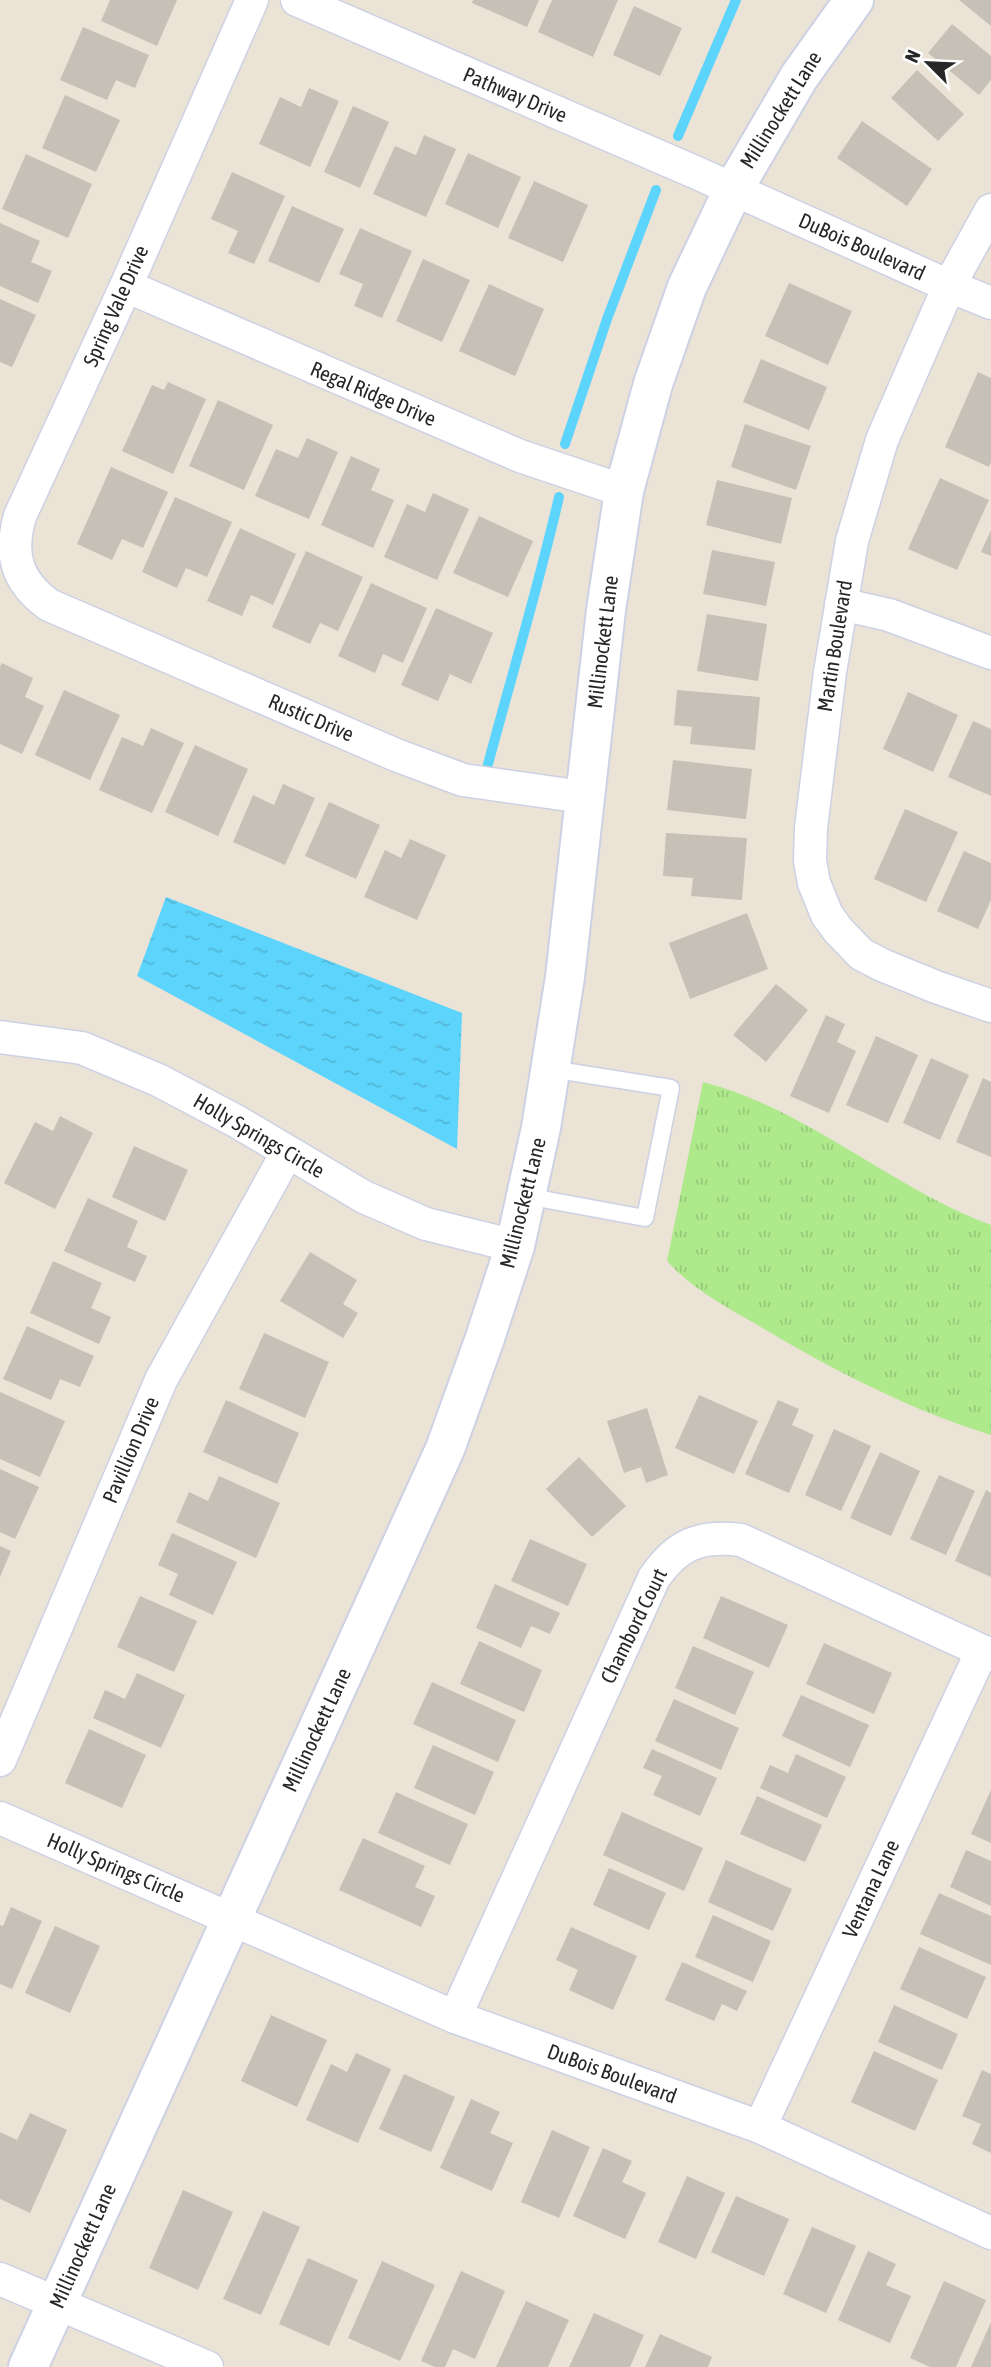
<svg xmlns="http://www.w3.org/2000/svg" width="991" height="2367" font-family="'Asap Condensed',sans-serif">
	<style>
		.grass { fill: url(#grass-tufts) }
		.water { fill: url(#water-ripples) }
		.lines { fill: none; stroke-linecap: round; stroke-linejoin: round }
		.stream { stroke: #5dd4fb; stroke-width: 10 }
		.building { fill: #c7c0b7 }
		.lane-casing { stroke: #ccd1e3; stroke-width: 19 }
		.street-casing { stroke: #ccd1e3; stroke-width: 35 }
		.secondary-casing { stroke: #ccd1e3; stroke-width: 42 }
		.lane { stroke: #fff; stroke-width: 16 }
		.street { stroke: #fff; stroke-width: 32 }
		.secondary { stroke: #fff; stroke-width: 38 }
		.labels { text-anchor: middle; stroke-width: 5; stroke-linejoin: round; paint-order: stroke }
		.street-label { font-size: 21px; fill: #272727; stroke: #fff }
	</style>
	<defs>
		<pattern id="grass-tufts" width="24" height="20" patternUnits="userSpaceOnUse" patternTransform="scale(1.75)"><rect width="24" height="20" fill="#aeea8c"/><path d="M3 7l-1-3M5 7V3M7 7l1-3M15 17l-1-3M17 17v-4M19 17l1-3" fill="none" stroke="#96c979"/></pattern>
		<pattern id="water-ripples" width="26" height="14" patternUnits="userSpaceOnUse" patternTransform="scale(1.75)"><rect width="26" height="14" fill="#5dd4fb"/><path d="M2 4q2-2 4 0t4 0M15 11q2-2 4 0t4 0" fill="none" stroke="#51b6d7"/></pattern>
	</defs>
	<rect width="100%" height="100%" fill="#ece3d7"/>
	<path class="grass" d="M703,1082c105,27 187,105 288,143v210c-84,-26 -162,-67 -237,-112 -30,-17 -64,-36 -87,-62z"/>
	<polygon class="water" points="166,897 462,1013 457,1149 137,976"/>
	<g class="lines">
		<g class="stream">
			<polyline points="678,136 736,0"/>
			<polyline points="565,444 607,319 656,190"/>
			<path d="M487,768c24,-90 51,-180 72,-271"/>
		</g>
	</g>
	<g class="building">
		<polygon points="110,0 177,0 157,46 101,21"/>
		<polygon points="473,0 539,0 527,27 472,3"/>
		<polygon points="552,0 618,0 593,57 538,32"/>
		<polygon points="959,0 991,0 991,26"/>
		<polygon points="634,6 682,28 660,76 613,55"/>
		<polygon points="952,24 991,56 991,80 979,95 928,53"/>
		<polygon points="83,27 149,55 135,88 116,80 107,100 60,80"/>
		<polygon points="917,70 964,114 938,141 891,98"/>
		<polygon points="309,88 339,101 310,167 259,144 280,97 301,107"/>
		<polygon points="65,95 120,120 96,172 42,148"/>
		<polygon points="353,106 389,122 360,188 324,172"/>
		<polygon points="862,121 932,169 907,206 837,158"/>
		<polygon points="424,135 456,149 426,217 373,194 395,146 416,155"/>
		<polygon points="468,153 521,177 498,228 445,204"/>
		<polygon points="26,154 92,184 68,238 2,209"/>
		<polygon points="232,172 285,196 254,264 228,253 238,231 211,219"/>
		<polygon points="534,181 588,205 563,262 508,238"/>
		<polygon points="292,206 344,229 319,283 268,261"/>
		<polygon points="0,223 40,241 31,262 52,271 38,303 0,286"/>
		<polygon points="360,228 412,251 382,318 354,306 363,284 339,274"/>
		<polygon points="423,259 470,280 442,342 396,321"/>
		<polygon points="789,283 852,311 828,365 765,336"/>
		<polygon points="489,284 544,309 515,376 459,351"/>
		<polygon points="0,299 36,315 12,367 0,362"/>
		<polygon points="761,359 827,387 809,430 743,402"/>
		<polygon points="978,372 991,378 991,462 989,467 945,447"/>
		<polygon points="168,382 206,399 173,474 122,451 152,385 164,390"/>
		<polygon points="218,400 273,425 244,490 189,466"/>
		<polygon points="745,424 811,446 796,490 731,467"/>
		<polygon points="307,438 338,452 309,519 255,496 276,449 298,458"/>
		<polygon points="351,456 380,469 371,490 394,500 373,548 321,525"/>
		<polygon points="111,467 168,492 143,548 122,539 112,560 77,544"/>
		<polygon points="940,478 989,500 957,570 908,549"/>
		<polygon points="717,480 792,498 781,544 706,525"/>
		<polygon points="433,493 469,509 437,580 384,557 407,504 425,512"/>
		<polygon points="175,497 232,522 207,577 186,568 177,588 142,572"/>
		<polygon points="479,516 533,541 508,597 453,573"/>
		<polygon points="240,528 296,554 273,605 251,595 242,616 207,601"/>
		<polygon points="991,530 991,556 981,552"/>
		<polygon points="712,550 775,562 766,606 703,594"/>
		<polygon points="306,551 363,577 338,631 320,623 310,644 272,627"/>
		<polygon points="371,583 427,608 403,663 383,654 375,673 338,656"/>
		<polygon points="436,608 493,633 471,684 450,674 438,701 401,685"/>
		<polygon points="707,614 767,624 758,681 697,671"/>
		<polygon points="2,663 33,678 25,697 44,706 22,754 0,744 0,667"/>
		<polygon points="64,690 120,715 90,780 35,755"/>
		<polygon points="677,690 760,697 755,750 690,744 692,727 674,725"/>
		<polygon points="908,692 958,715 933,772 883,749"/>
		<polygon points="973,721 991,729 991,796 948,777"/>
		<polygon points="151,728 184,743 152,813 99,790 122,737 143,746"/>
		<polygon points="195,745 248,769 218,836 165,812"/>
		<polygon points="673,760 752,769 746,819 667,810"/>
		<polygon points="283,784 315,798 285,865 233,842 253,795 274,805"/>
		<polygon points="329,802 380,825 356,879 305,856"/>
		<polygon points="905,809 958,832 926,902 874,879"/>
		<polygon points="666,833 747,838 742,900 691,896 693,878 663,876"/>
		<polygon points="410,839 446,855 417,920 364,897 385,850 401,858"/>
		<polygon points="964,851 991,863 991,900 978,929 937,911"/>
		<polygon points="747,913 768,969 690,999 669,943"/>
		<polygon points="776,984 808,1010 766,1062 733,1035"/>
		<polygon points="826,1015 845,1024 837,1042 856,1051 829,1113 790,1096"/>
		<polygon points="876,1036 918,1055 888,1123 846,1105"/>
		<polygon points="931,1058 969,1075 940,1140 903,1123"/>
		<polygon points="983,1078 991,1082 991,1157 956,1142"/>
		<polygon points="60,1116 93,1133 55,1209 4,1183 35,1122 53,1131"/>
		<polygon points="134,1146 188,1170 165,1221 112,1197"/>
		<polygon points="88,1198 138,1221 127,1247 147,1256 135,1282 64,1251"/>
		<polygon points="310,1252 357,1280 343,1304 358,1313 343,1338 280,1301"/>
		<polygon points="53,1261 102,1283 91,1308 111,1317 99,1344 30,1313"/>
		<polygon points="27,1326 94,1356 80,1387 60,1379 51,1400 3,1379"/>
		<polygon points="264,1333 329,1362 305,1418 239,1389"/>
		<polygon points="0,1392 65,1421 40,1477 0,1459"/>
		<polygon points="699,1395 758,1421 734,1474 675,1448"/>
		<polygon points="226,1400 299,1433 277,1484 203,1452"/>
		<polygon points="778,1400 799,1409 792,1425 814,1435 789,1493 745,1474"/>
		<polygon points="647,1408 668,1475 646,1483 641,1467 624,1473 607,1421"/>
		<polygon points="834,1429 871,1446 841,1511 805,1495"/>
		<polygon points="880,1452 920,1471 891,1536 850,1518"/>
		<polygon points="579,1457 626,1506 592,1537 546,1489"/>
		<polygon points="0,1469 39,1487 15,1539 0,1532"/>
		<polygon points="939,1475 975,1491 946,1555 910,1539"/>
		<polygon points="219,1476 280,1503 256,1558 176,1522 189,1492 208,1501"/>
		<polygon points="986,1490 991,1493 991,1577 955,1561"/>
		<polygon points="172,1533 237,1562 213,1615 169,1595 178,1574 158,1565"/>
		<polygon points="530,1539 587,1564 568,1606 511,1581"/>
		<polygon points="0,1546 11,1551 0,1577"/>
		<polygon points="495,1584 560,1613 550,1634 531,1626 521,1648 476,1628"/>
		<polygon points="140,1596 197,1621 174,1672 117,1647"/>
		<polygon points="721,1596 788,1625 769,1668 703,1638"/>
		<polygon points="479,1641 542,1670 524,1712 460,1684"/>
		<polygon points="824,1643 892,1673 874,1714 806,1684"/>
		<polygon points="693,1646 754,1672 735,1715 675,1688"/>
		<polygon points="137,1673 185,1695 161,1748 93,1718 105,1690 125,1699"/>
		<polygon points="432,1682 516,1720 498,1762 413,1724"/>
		<polygon points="801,1695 869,1725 850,1767 782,1736"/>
		<polygon points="674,1699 739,1728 721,1770 655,1741"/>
		<polygon points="89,1729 146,1755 122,1808 65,1783"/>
		<polygon points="433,1745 494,1772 475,1815 414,1788"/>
		<polygon points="652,1749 717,1778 700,1816 653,1795 662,1776 643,1768"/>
		<polygon points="796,1754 846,1777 827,1818 760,1788 770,1765 788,1773"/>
		<polygon points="991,1790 991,1843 971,1834"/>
		<polygon points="396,1792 468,1824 450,1865 378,1833"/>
		<polygon points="757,1796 822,1825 805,1862 740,1834"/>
		<polygon points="622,1812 703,1848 684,1891 603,1855"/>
		<polygon points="363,1838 425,1866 415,1887 435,1896 421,1927 339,1890"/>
		<polygon points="966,1850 991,1861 991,1906 950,1887"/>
		<polygon points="726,1860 792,1889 773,1931 708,1902"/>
		<polygon points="609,1868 666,1893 649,1930 593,1905"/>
		<polygon points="939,1893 991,1916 991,1965 920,1934"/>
		<polygon points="11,1907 42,1921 12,1989 0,1984 0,1925 3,1926"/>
		<polygon points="713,1915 771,1941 753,1982 695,1957"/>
		<polygon points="55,1926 100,1946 70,2013 25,1993"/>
		<polygon points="571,1927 637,1956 613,2010 569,1990 578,1970 556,1960"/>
		<polygon points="919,1947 986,1977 967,2019 900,1989"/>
		<polygon points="682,1962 747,1991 737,2011 722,2004 714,2021 665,2000"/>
		<polygon points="894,2005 958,2034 942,2070 878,2042"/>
		<polygon points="271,2015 327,2040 297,2107 241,2081"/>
		<polygon points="874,2051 938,2080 915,2131 851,2102"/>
		<polygon points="356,2053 391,2069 358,2143 306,2120 331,2064 347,2072"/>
		<polygon points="982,2070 991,2074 991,2153 972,2144 981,2124 962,2116"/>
		<polygon points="404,2074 455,2097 431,2152 379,2129"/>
		<polygon points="471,2099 500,2112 490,2133 513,2143 492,2191 440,2168"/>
		<polygon points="30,2113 67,2130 30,2213 0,2199 0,2132 17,2140"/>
		<polygon points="552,2130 590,2147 559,2218 521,2202"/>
		<polygon points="603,2148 632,2161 622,2182 646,2193 625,2239 573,2216"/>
		<polygon points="687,2176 725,2193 696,2259 658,2242"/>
		<polygon points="183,2190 233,2212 198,2290 149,2268"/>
		<polygon points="736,2196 789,2219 764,2276 711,2252"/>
		<polygon points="263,2211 300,2227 261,2315 223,2299"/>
		<polygon points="812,2227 856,2246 826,2313 783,2294"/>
		<polygon points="868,2251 896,2264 886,2285 911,2296 890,2343 838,2320"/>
		<polygon points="308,2258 358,2280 329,2346 279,2324"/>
		<polygon points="382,2261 435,2285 400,2361 348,2338"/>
		<polygon points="461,2271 505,2291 475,2359 453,2349 445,2367 435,2367 421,2361"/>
		<polygon points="944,2281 986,2300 956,2367 930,2367 910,2358"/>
		<polygon points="526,2301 569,2320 548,2367 496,2367"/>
		<polygon points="594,2313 644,2335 630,2367 569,2367"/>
		<polygon points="991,2322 991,2367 971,2367"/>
		<polygon points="660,2334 712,2357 708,2367 645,2367"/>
	</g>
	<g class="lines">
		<g class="lane-casing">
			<polyline id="lane" points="526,1196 645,1218 671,1088 551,1069"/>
		</g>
		<g class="street-casing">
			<g id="street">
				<path d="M252,0l-126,286 -106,230c-11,38 -4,65 29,89l347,150 67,25 120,17"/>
				<polyline points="297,0 697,173 949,286 991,303"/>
				<polyline points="991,210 949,286 882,440 852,541 830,672 811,828 810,861 814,883 827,915 838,930 861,954 882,965 936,987 991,1006"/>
				<polyline points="126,286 520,456 624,491"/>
				<polyline points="841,604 889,615 991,653"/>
				<polyline points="0,1037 82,1048 158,1080 236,1121 364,1197 426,1224 515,1246"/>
				<polyline points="0,1760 161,1380 287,1153"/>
				<polyline points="0,1818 455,2017 760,2127 991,2233"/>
				<path d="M455,2017l199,-439c23,-34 46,-43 87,-38l250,115"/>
				<polyline points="760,2127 982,1651"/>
				<polyline points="0,2279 207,2367"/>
			</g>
		</g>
		<g class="secondary-casing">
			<polyline id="secondary" points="28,2367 445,1449 485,1338 515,1246 541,1128 565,977 606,610 624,491 653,384 687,287 733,190 799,77 854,0"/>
		</g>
		<use href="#lane" class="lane"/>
		<use href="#street" class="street"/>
		<use href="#secondary" class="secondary"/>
	</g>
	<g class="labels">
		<g class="street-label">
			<text transform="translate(515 95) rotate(23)" y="7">Pathway Drive</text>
			<text transform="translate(781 110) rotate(-58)" y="7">Millinockett Lane</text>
			<text transform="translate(862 247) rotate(24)" y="7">DuBois Boulevard</text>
			<text transform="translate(116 306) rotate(-66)" y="7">Spring Vale Drive</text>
			<text transform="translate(373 394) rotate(23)" y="7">Regal Ridge Drive</text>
			<text transform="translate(603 642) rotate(-83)" y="7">Millinockett Lane</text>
			<text transform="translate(835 646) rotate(-81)" y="7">Martin Boulevard</text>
			<text transform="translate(311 718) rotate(23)" y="7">Rustic Drive</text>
			<text transform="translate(259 1136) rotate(30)" y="7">Holly Springs Circle</text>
			<text transform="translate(523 1203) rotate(-76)" y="7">Millinockett Lane</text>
			<text transform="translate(131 1450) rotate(-67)" y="7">Pavillion Drive</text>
			<text transform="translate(634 1626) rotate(-64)" y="7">Chambord Court</text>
			<text transform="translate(317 1730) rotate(-65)" y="7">Millinockett Lane</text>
			<text transform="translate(116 1868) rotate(23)" y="7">Holly Springs Circle</text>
			<text transform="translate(871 1889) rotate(-65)" y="7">Ventana Lane</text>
			<text transform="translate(612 2074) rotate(20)" y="7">DuBois Boulevard</text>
			<text transform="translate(83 2246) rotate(-66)" y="7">Millinockett Lane</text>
		</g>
	</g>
	<g transform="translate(928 63) rotate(294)" stroke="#ffffff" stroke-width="5" paint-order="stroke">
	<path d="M0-5L12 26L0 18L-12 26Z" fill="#272727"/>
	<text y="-10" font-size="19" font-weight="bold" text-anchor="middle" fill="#272727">N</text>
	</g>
</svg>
